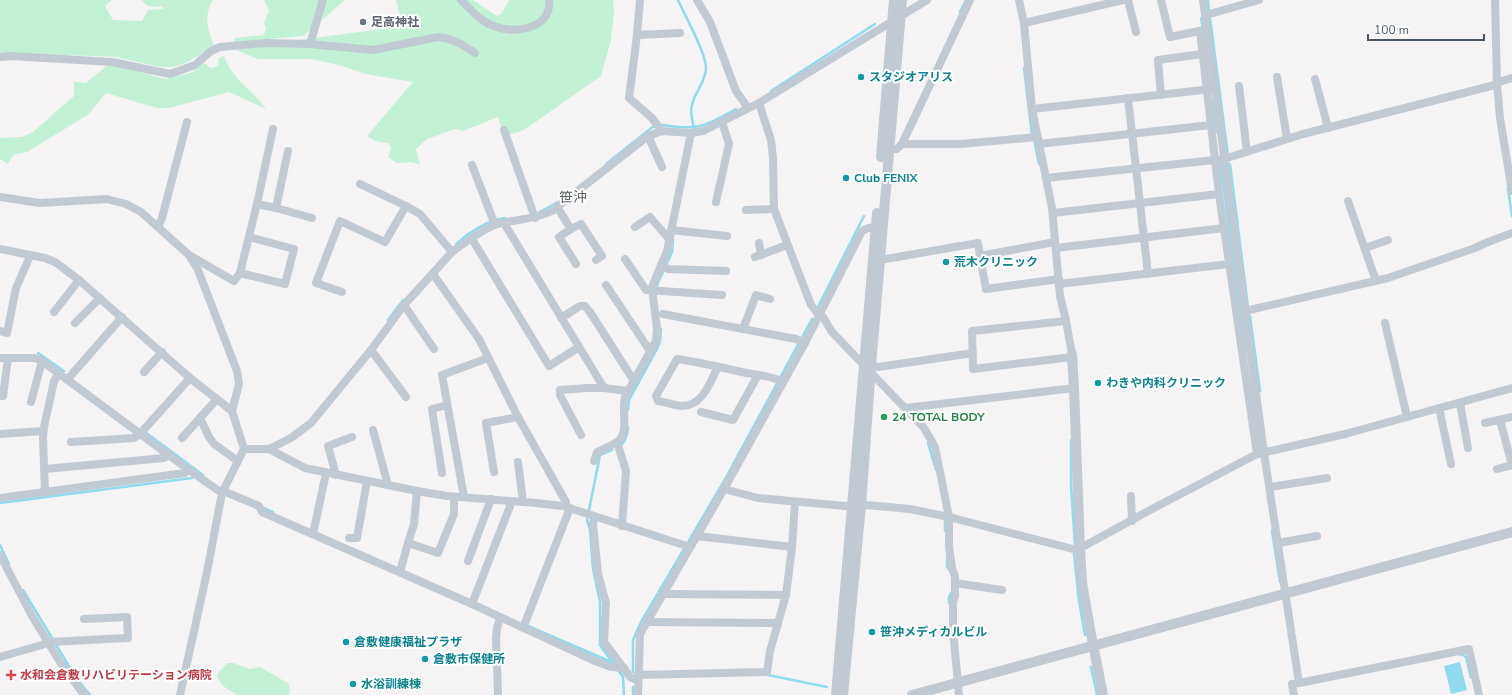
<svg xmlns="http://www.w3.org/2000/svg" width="1512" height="695" font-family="'Nunito Sans','Noto Sans JP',sans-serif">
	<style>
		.green { fill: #c3f1d5 }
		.water { fill: #90daee }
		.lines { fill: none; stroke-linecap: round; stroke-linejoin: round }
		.stream { stroke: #90daee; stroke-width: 2.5 }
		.minor { stroke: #c1cad2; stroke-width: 8 }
		.tertiary { stroke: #c1cad2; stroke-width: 10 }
		.worship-dot { fill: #6b7280; stroke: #fff; stroke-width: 1.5 }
		.culture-dot { fill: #0f9aa8; stroke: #fff; stroke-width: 1.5 }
		.leisure-dot { fill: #2e9e5b; stroke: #fff; stroke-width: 1.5 }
		.health-dot { fill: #e0444e; stroke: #fff; stroke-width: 1.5 }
		.labels { text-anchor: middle; stroke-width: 4; stroke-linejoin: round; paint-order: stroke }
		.worship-label { font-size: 12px; font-weight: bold; fill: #5b616d; stroke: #fff; text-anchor: start }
		.culture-label { font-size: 12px; font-weight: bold; fill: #0d838f; stroke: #fff; text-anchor: start }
		.leisure-label { font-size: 12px; font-weight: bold; fill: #27864d; stroke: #fff; text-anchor: start }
		.health-label { font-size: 12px; font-weight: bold; fill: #be3a42; stroke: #fff; text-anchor: start }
		.quarter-label { font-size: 14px; fill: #5f6368; stroke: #fff }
	</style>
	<rect width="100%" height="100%" fill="#f5f3f3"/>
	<g class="green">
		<path d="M0,0h112l-7,6 8,14 29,1 6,-11 15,-1 -1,-3c-8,1 -16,2 -20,-6h71c-10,16 -5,29 1,46l-28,17 -13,4h-13l-44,-10 -98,-4 -18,1z"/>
		<polygon points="264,0 345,0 303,36 234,42 235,38 264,35 266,29 264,23 269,11"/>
		<polygon points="396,0 473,0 497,16 501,14 509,1 509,0 613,0 614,11 611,40 601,76 524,130 512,134 503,132 498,117 463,131 455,129 427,139 416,149 420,164 411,162 397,163 388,157 391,148 388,143 375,141 367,136 413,82 366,74 335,64 311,59 258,59 234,49 403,26"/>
		<path d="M224,56c8,24 28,33 42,53l-37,-17 -60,16h-12l-51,-15 -17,21 -62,38 -14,3 -5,9 -8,-5v-21l22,-1 11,-5 41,-36v-14l12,1 23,-19 26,6 25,8 7,1 26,-7 11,-9 7,5 7,-2 1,-8z"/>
		<polygon points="227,663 233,663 250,669 260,667 289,684 290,695 237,695 223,686 217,677 218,673"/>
	</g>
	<polygon class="water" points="1460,662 1467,690 1451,694 1444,666"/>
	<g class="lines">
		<g class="stream">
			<path d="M678,0c7,16 28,53 28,68 0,14 -11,23 -14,37 -3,9 2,17 2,27"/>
			<polyline points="1208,0 1209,10"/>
			<polyline points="960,12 966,0"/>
			<polyline points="1201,18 1203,29"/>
			<polyline points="1210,18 1228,156"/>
			<polyline points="1024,68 1032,135"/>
			<polyline points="771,91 875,24"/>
			<polyline points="1212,102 1217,132"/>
			<path d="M663,125c36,6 42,1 73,-16"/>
			<polyline points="1034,139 1039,164"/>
			<polyline points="1220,161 1246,350"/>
			<polyline points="606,164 654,126"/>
			<polyline points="1230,164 1248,307"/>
			<polyline points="1508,189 1512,216"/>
			<polyline points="538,213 558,202"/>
			<path d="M456,244c12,-11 32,-24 49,-26"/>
			<polyline points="657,288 657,285 672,252 673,239"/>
			<polyline points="818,307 864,216"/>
			<polyline points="1250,316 1260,391"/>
			<polyline points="388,320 403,300"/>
			<polyline points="38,353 64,371"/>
			<polyline points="628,410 629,400 657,349 660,341 661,329"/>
			<polyline points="145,432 203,475"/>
			<polyline points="1071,440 1071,485 1075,546"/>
			<polyline points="928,443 936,470"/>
			<path d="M620,446c5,-3 8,-13 8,-19"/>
			<polyline points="612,450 600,455 587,520 590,530 593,569 600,602 600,645 615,666"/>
			<polyline points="0,503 192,478"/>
			<polyline points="263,508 273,512"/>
			<polyline points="945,518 945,531"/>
			<polyline points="1272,531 1280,582"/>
			<polyline points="0,545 9,564"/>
			<polyline points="1074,553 1079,601 1085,635"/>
			<polyline points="947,556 947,566 950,571"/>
			<polyline points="23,590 73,673"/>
			<polyline points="949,603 949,598 951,593"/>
			<polyline points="528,626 609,661 612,661"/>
			<polyline points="1460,655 1462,654 1466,657 1471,678"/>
			<polyline points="1091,667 1097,695"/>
			<polyline points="618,670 623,677 624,695"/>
			<polyline points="633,672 633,640 641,622 724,481 812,319"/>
			<polyline points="768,675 827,687"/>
			<polyline points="77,679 90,695"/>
			<polyline points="633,695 633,687"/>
		</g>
		<g class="minor">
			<path d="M461,0c9,9 17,19 28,24 21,11 63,7 60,-24"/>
			<polyline points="640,0 637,35 629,98 652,118 662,131"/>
			<polyline points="697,0 710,22 736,91 748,108"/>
			<polyline points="1019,0 1024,23 1032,109 1052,208 1060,296 1066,321 1072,354"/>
			<polyline points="1128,0 1136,32"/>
			<polyline points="1161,0 1170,37 1204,30"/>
			<polyline points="1203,0 1264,453 1299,683 1469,649 1479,695"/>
			<polyline points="1495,0 1497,84 1500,118 1512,191"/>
			<polyline points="1206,15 1259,0"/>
			<polyline points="1024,23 1123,0"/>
			<polyline points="1200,31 1219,194 1257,454"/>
			<polyline points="637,35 680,33"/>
			<polyline points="310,44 323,0"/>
			<path d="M0,57l11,-1 101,6 58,12 25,-9 16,-14 9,-4 45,-4 45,1 63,6 65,-13c15,1 25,8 37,16"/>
			<polyline points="1277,77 1287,139"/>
			<polyline points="1315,79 1328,128"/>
			<polyline points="1239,86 1247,152"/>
			<polyline points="1161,95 1158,60 1202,54"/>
			<polyline points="1128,98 1148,274"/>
			<polyline points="759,103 771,140 773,158 774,209 811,305 819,315 823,317 832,332 924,428 935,447 949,517 949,546 952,568 955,577 955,596 953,602 953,630 959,695"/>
			<polyline points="1032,109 1212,89"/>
			<polyline points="504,130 535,218"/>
			<polyline points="648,136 662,167"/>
			<polyline points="902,144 961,144 1037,137"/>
			<polyline points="1039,144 1211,125"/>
			<polyline points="884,149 897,149 902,144 970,0"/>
			<polyline points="288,151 276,208 312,218"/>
			<polyline points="472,165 495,225"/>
			<polyline points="1046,178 1224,159 1303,134 1491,86 1502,81 1512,78"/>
			<polyline points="360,184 406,206 420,214 452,252"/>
			<polyline points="0,197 40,203 107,199 126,204 141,212 189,255 198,270 237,371 239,384 232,411"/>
			<polyline points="1348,201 1376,281"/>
			<polyline points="716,202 729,144 722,122"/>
			<polyline points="257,204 276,208"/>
			<polyline points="557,207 571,229 559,237 576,264"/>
			<polyline points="746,210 774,209"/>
			<polyline points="1053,213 1219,194"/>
			<polyline points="504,223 604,388 628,391"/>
			<polyline points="158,227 162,218 187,122"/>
			<polyline points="635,227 650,217 669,239"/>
			<polyline points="571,229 581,224 602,256 596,260"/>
			<polyline points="671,230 727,236"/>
			<polyline points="472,239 549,366 579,347"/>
			<polyline points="1055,242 980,256 986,289 1059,279"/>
			<polyline points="759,243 761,255"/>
			<polyline points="1056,248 1224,228"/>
			<polyline points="1365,248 1388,240"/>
			<polyline points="0,249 45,258 55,262 79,280 190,378 232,411 244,449 222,493 207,572 180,695"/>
			<polyline points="189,255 234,281 240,273 257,204 273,129"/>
			<polyline points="755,257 787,245"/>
			<polyline points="625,259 646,290 722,295"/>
			<polyline points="880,260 978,243 980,256"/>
			<polyline points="661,265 668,269 726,271"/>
			<polyline points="240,273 285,284 294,249 249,237"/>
			<polyline points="433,274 479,339 518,417 566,502 566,507"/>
			<polyline points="1059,284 1229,264"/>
			<polyline points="606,285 650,351"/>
			<polyline points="342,292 316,283 340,221 385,242 406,206"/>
			<polyline points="404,305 434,349"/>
			<polyline points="1245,311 1388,278 1475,248 1488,242 1512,233"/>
			<polyline points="54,312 79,280"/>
			<polyline points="663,314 796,339 805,343"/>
			<polyline points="561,318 580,306 585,306 590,312 634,381"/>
			<polyline points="1066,321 972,331 973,369 1072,357"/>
			<polyline points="75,323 100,298"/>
			<polyline points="1385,323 1407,417"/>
			<polyline points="743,329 756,295 770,299"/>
			<polyline points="0,331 7,333 16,288 30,256"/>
			<polyline points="371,350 406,397"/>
			<polyline points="0,358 35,358 42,361 189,470"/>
			<polyline points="867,366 878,367 973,353"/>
			<path d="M718,367c-8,15 -15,39 -36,39 -7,0 -16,-4 -24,-5l-2,-5 21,-37c23,3 46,9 70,14 11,2 25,3 36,9"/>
			<polyline points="144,372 162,352"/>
			<polyline points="67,380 122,317"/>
			<polyline points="0,396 3,396 8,358"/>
			<polyline points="31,402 42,361"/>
			<polyline points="1460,403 1468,448"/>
			<polyline points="906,408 1074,388"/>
			<polyline points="1439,408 1451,464"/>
			<polyline points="701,412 733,420 758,375"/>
			<polyline points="200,418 209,437 214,444 238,461"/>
			<polyline points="1500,420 1512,465"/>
			<polyline points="1485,423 1512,417"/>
			<polyline points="373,430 388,485"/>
			<polyline points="0,434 43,431"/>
			<polyline points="581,435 560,395 560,390 587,388 604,388"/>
			<polyline points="182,438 217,399"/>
			<polyline points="71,442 134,438 140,434 190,378"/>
			<polyline points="617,442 626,471 622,526"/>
			<polyline points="244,449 269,449 305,468 417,491 447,496 536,503 563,506 690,547"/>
			<path d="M269,449l22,-11 20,-15 60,-73 33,-45 48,-53c9,-7 35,-25 45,-28 20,-5 36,-4 55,-13l96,-75 14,-5 29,2 12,-2 56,-28 168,-103"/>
			<path d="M594,461l3,-9c6,-3 14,-6 20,-10 13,-9 4,-31 8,-45l31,-56 1,-12 -5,-42 15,-36 24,-118"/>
			<polyline points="518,462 523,502"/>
			<polyline points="45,469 164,458 170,455"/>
			<polyline points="1497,469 1512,465"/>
			<polyline points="494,472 486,423 518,417"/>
			<polyline points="442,473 432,409 447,405"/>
			<polyline points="336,475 328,446 352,437"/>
			<polyline points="1270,487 1327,478"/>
			<polyline points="724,489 758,498 845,506 866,505 910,509 949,517 1077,550 1152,509 1257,454 1345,434 1512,388"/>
			<polyline points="223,491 259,506 262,512 472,604 595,661 611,667 624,668"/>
			<polyline points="45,493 43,438 44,427 54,381 59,373"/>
			<polyline points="1131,496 1132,521"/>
			<polyline points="464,497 442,375 488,358"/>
			<polyline points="0,498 185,473 189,470 222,493"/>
			<polyline points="594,517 593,524 598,574 606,603 604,642 630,677 638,681"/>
			<polyline points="313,534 326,473"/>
			<polyline points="697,536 792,547"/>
			<polyline points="349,538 357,538 367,481"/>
			<polyline points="408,543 414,524 417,491"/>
			<polyline points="1278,543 1317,536"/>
			<polyline points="0,555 32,616 60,662 84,695"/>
			<polyline points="468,561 491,499"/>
			<polyline points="400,572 408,543 438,553 454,514 454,497"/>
			<polyline points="955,583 1002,590"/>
			<polyline points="662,594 786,595"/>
			<polyline points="472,604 512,501"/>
			<polyline points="647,622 778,623"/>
			<polyline points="523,628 570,508"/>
			<polyline points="0,657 42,645 48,642 128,638 127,617 84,619"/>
			<polyline points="638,675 767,672 770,651 786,595 792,547 795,502"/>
			<polyline points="498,695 496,638 497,628 500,617"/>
			<polyline points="638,695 640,634 724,489 805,343 862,231 868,228 881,228"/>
			<polyline points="1294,695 1292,684 1299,683"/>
		</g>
		<g class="tertiary">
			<polyline points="881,157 894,0"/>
			<polyline points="1072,354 1074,388 1080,549 1082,583 1091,634 1103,695"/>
			<polyline points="836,695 877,213"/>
			<polyline points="843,695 861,505 871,366 902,0"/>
			<polyline points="912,695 1512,532"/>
		</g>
	</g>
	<circle class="worship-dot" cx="363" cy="22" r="4"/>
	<g class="culture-dot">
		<circle cx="861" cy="77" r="4"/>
		<circle cx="846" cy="178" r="4"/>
		<circle cx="946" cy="262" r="4"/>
		<circle cx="1098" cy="383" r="4"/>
		<circle cx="872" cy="632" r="4"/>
		<circle cx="346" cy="642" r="4"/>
		<circle cx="425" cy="659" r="4"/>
		<circle cx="353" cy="684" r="4"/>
	</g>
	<circle class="leisure-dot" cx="884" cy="417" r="4"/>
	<path class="health-dot" d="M9 669h4v4h4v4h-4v4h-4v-4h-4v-4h4z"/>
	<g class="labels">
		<g class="worship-label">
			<text x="371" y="26">足高神社</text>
		</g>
		<g class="culture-label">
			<text x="869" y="81">スタジオアリス</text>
			<text x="854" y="182">Club FENIX</text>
			<text x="954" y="266">荒木クリニック</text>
			<text x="1106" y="387">わきや内科クリニック</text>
			<text x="880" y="636">笹沖メディカルビル</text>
			<text x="354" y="646">倉敷健康福祉プラザ</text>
			<text x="433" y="663">倉敷市保健所</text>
			<text x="361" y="688">水浴訓練棟</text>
		</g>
		<g class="leisure-label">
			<text x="892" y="421">24 TOTAL BODY</text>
		</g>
		<g class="health-label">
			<text x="20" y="679">水和会倉敷リハビリテーション病院</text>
		</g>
		<g class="quarter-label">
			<text x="573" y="202">笹沖</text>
		</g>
	</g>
	<path d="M1368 34v6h116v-6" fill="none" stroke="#4a5661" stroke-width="2"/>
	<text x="1374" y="34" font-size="12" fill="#4a5661" stroke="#ffffff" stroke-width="3" paint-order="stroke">100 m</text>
</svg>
